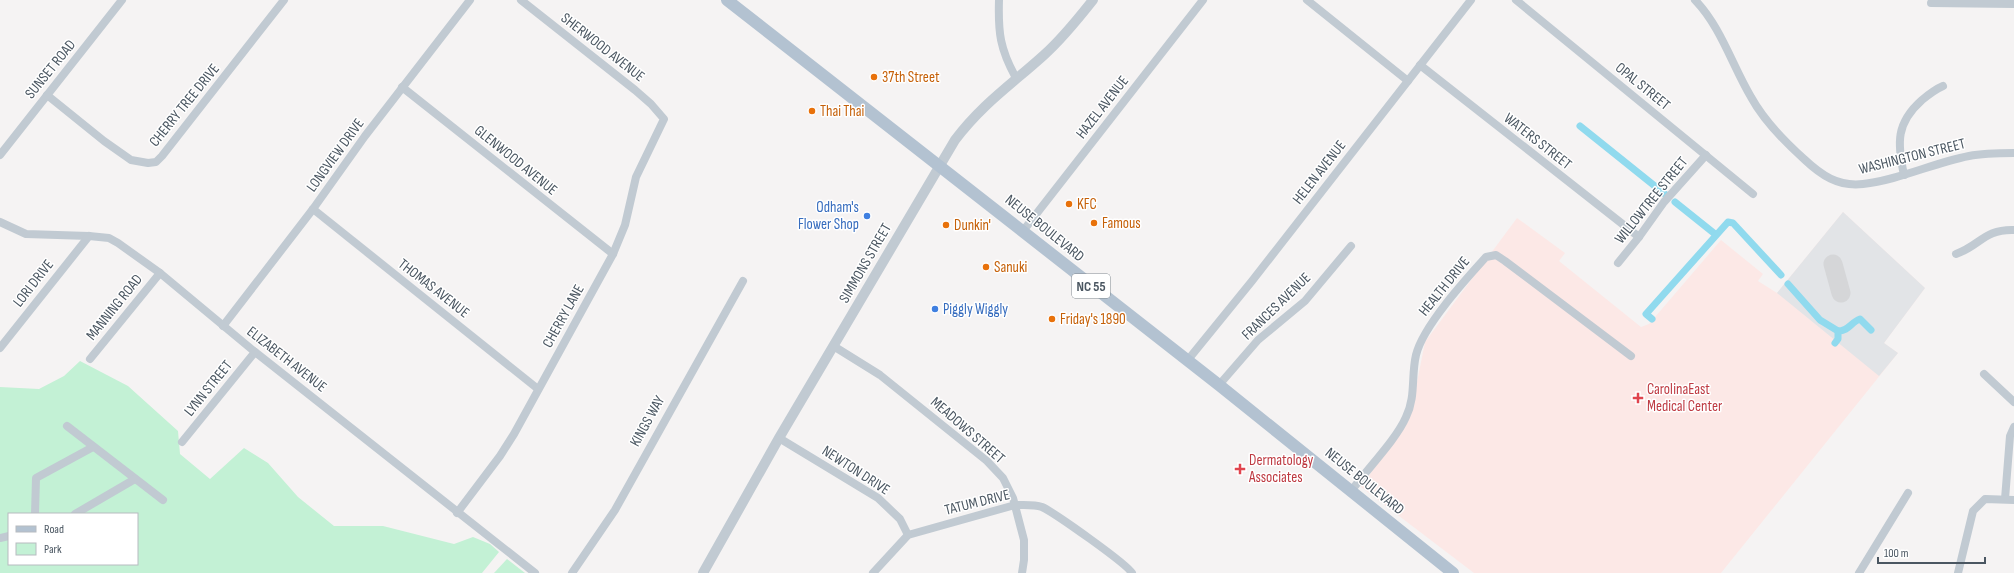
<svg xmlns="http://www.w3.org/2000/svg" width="2014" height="573" font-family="'Sofia Sans Condensed',sans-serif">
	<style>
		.medical { fill: #fce8e6 }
		.airport { fill: #e2e4e7 }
		.green { fill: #c3f1d5; fill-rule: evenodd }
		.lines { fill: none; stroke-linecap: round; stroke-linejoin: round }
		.canal { stroke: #90daee; stroke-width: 7 }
		.taxiway { stroke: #d5d6d8; stroke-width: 19 }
		.minor { stroke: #c1cad2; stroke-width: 8 }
		.tertiary { stroke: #c1cad2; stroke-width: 10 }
		.primary { stroke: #b3c2d1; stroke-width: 12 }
		.food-dot { fill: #e8710a; stroke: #fff; stroke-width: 1.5 }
		.shop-dot { fill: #3f7fe0; stroke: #fff; stroke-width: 1.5 }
		.health-dot { fill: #e0444e; stroke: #fff; stroke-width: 1.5 }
		.labels { text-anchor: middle; stroke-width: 3; stroke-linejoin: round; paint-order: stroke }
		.shield { fill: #fff; stroke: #808990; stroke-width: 1 }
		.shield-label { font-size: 14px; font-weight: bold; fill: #4a5661 }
		.street-label { font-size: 15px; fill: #4a5661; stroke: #fff }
		.food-label { font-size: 15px; fill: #c56008; stroke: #fff; text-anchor: start }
		.shop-label { font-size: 15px; fill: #366cbe; stroke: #fff; text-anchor: end }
		.health-label { font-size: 15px; fill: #be3a42; stroke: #fff; text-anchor: start }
	</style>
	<rect width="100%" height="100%" fill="#f5f3f3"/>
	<polygon class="medical" points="1843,212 1925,288 1884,343 1898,353 1721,573 1474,573 1361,487 1410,417 1425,342 1517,218 1565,253 1559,261 1641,327 1649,324 1721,240 1763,274 1758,281 1777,293"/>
	<polygon class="airport" points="1843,212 1925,288 1884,343 1898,353 1879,376 1777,293"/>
	<g class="green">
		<path d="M80,361l48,25 50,45 2,23 30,25 34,-31 24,15 30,34 36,29h49l71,18 19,-7 17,7 9,8 -17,21h-482v-186l39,2 25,-13zM9,514h128v50h-128z"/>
		<polygon points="507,559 525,573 494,573"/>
	</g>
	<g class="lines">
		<g class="canal">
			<polyline points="1580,126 1666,195"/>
			<polyline points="1675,202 1715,234"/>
			<polyline points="1788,284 1820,320 1838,331 1838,339 1835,343"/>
			<polyline points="1652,319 1646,314 1728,222 1733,223 1781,275"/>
			<path d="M1838,331c11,0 13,-9 22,-12l11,11"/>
		</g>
		<polyline class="taxiway" points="1833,264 1841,293"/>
		<g class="minor">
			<path d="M999,0c-1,33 1,49 17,78"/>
			<polyline points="1307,0 1408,81"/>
			<polyline points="1516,0 1753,194"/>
			<path d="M1695,0c26,27 37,65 56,97 13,24 33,44 53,62 17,16 34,28 59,25 36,-4 70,-21 106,-28 15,-3 30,-3 45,-3"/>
			<polyline points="1931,3 2014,4"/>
			<polyline points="1420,65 1639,237"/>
			<polyline points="402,87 613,254"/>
			<polyline points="47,95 104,141 131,160 148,163 156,162 162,156 284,0"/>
			<polyline points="0,155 122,0"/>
			<path d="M1904,175c-7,-32 -8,-52 18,-75 6,-5 14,-11 21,-14"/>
			<polyline points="313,209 538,389"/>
			<polyline points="0,222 26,234 89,236 109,238 118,243 160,273 255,352 535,573"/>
			<polyline points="1023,231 1203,0"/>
			<path d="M1956,254c25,-9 28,-25 58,-24"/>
			<polyline points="1618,263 1639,237 1664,202 1706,155"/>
			<polyline points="223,326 313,209 365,136 470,0"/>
			<polyline points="835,347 880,375 987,461 1003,478 1013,498 1024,540 1024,560 1022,573"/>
			<polyline points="0,348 89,236"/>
			<polyline points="90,359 160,273"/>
			<polyline points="1187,361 1252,281 1471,0"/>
			<polyline points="1984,374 2014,402"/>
			<polyline points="1219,385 1258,340 1305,301 1351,246"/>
			<polyline points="67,426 163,500"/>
			<polyline points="779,438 878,498 900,519 908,535"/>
			<polyline points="182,442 255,352"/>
			<path d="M1352,490c15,-21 44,-50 54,-73 10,-20 5,-41 10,-62 7,-29 50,-76 70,-98l10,-2 9,6 126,95"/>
			<polyline points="2005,499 2010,436 2014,427"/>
			<polyline points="457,513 500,456 514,434 613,254 625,225 636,177 664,119 651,104 635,90 521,0"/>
			<polyline points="35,514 36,478 93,447"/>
			<polyline points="75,514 135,479"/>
			<polyline points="0,538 9,536"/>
			<polyline points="572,573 615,510 743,281"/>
			<path d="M873,573l35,-38 107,-30c8,0 19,-1 27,2 13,6 85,57 90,66"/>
			<polyline points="1859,573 1908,493"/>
			<polyline points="1958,573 1973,511 1985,499 2014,500"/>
		</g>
		<path class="tertiary" d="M703,573l76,-135 176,-298c27,-36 57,-56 89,-85 18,-16 34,-36 49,-55"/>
		<polyline class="primary" points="727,0 1219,385 1453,573"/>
	</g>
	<g class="food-dot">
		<circle cx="874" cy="77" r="4"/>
		<circle cx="812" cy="111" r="4"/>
		<circle cx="1069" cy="204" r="4"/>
		<circle cx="1094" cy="223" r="4"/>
		<circle cx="946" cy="225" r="4"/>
		<circle cx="986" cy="267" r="4"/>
		<circle cx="1052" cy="319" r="4"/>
	</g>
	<g class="shop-dot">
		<circle cx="867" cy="216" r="4"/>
		<circle cx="935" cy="309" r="4"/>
	</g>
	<g class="health-dot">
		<path d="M1636 392h4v4h4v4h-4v4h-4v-4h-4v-4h4z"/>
		<path d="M1238 463h4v4h4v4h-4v4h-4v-4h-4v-4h4z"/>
	</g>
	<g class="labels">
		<rect class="shield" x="1072" y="274" width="38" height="24" rx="3"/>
		<g class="shield-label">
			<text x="1091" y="291">NC 55</text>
		</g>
		<g class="street-label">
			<text transform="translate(603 47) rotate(38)" y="5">SHERWOOD AVENUE</text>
			<text transform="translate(50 69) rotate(-51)" y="5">SUNSET ROAD</text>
			<text transform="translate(1643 86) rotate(39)" y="5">OPAL STREET</text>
			<text transform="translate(184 105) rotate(-51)" y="5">CHERRY TREE DRIVE</text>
			<text transform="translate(1102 107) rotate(-52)" y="5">HAZEL AVENUE</text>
			<text transform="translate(1538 141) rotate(38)" y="5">WATERS STREET</text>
			<text transform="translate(335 155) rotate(-54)" y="5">LONGVIEW DRIVE</text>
			<text transform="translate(1912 156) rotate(-14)" y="5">WASHINGTON STREET</text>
			<text transform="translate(516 160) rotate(39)" y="5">GLENWOOD AVENUE</text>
			<text transform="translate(1319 172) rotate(-52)" y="5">HELEN AVENUE</text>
			<text transform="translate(1651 200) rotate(-51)" y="5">WILLOWTREE STREET</text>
			<text transform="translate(1045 228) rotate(39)" y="5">NEUSE BOULEVARD</text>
			<text transform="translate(865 263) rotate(-60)" y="5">SIMMONS STREET</text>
			<text transform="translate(33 283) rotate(-52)" y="5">LORI DRIVE</text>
			<text transform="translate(1444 286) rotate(-51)" y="5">HEALTH DRIVE</text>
			<text transform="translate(434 288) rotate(38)" y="5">THOMAS AVENUE</text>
			<text transform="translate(1276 306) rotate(-44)" y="5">FRANCES AVENUE</text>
			<text transform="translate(114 307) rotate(-51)" y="5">MANNING ROAD</text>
			<text transform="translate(563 316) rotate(-61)" y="5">CHERRY LANE</text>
			<text transform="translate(287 359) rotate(38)" y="5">ELIZABETH AVENUE</text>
			<text transform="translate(208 388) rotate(-51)" y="5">LYNN STREET</text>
			<text transform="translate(647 421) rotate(-61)" y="5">KINGS WAY</text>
			<text transform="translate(968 430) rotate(41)" y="5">MEADOWS STREET</text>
			<text transform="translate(856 470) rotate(33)" y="5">NEWTON DRIVE</text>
			<text transform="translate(1365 481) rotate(39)" y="5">NEUSE BOULEVARD</text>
			<text transform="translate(977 502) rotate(-14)" y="5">TATUM DRIVE</text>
		</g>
		<g class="food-label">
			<text x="882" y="82">37th Street</text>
			<text x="820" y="116">Thai Thai</text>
			<text x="1077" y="209">KFC</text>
			<text x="1102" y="228">Famous</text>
			<text x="954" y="230">Dunkin'</text>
			<text x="994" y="272">Sanuki</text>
			<text x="1060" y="324">Friday's 1890</text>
		</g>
		<g class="shop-label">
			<text x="859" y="212">Odham's<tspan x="859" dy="17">Flower Shop</tspan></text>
			<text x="943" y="314" text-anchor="start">Piggly Wiggly</text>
		</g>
		<g class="health-label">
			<text x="1647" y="394">CarolinaEast<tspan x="1647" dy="17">Medical Center</tspan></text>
			<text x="1249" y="465">Dermatology<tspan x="1249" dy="17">Associates</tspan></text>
		</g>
	</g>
	<rect x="8" y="513" width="130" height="52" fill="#ffffff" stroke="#b7bbc0"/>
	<rect x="16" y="526" width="20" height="6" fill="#b3c2d1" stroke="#b7bbc0"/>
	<text x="44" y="533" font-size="12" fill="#4a5661">Road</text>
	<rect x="16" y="543" width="20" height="12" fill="#c3f1d5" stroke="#b7bbc0"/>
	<text x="44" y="553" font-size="12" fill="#4a5661">Park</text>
	<path d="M1878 557v6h107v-6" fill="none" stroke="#4a5661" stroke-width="2"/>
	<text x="1884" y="557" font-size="12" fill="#4a5661" stroke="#ffffff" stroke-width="3" paint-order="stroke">100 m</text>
</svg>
